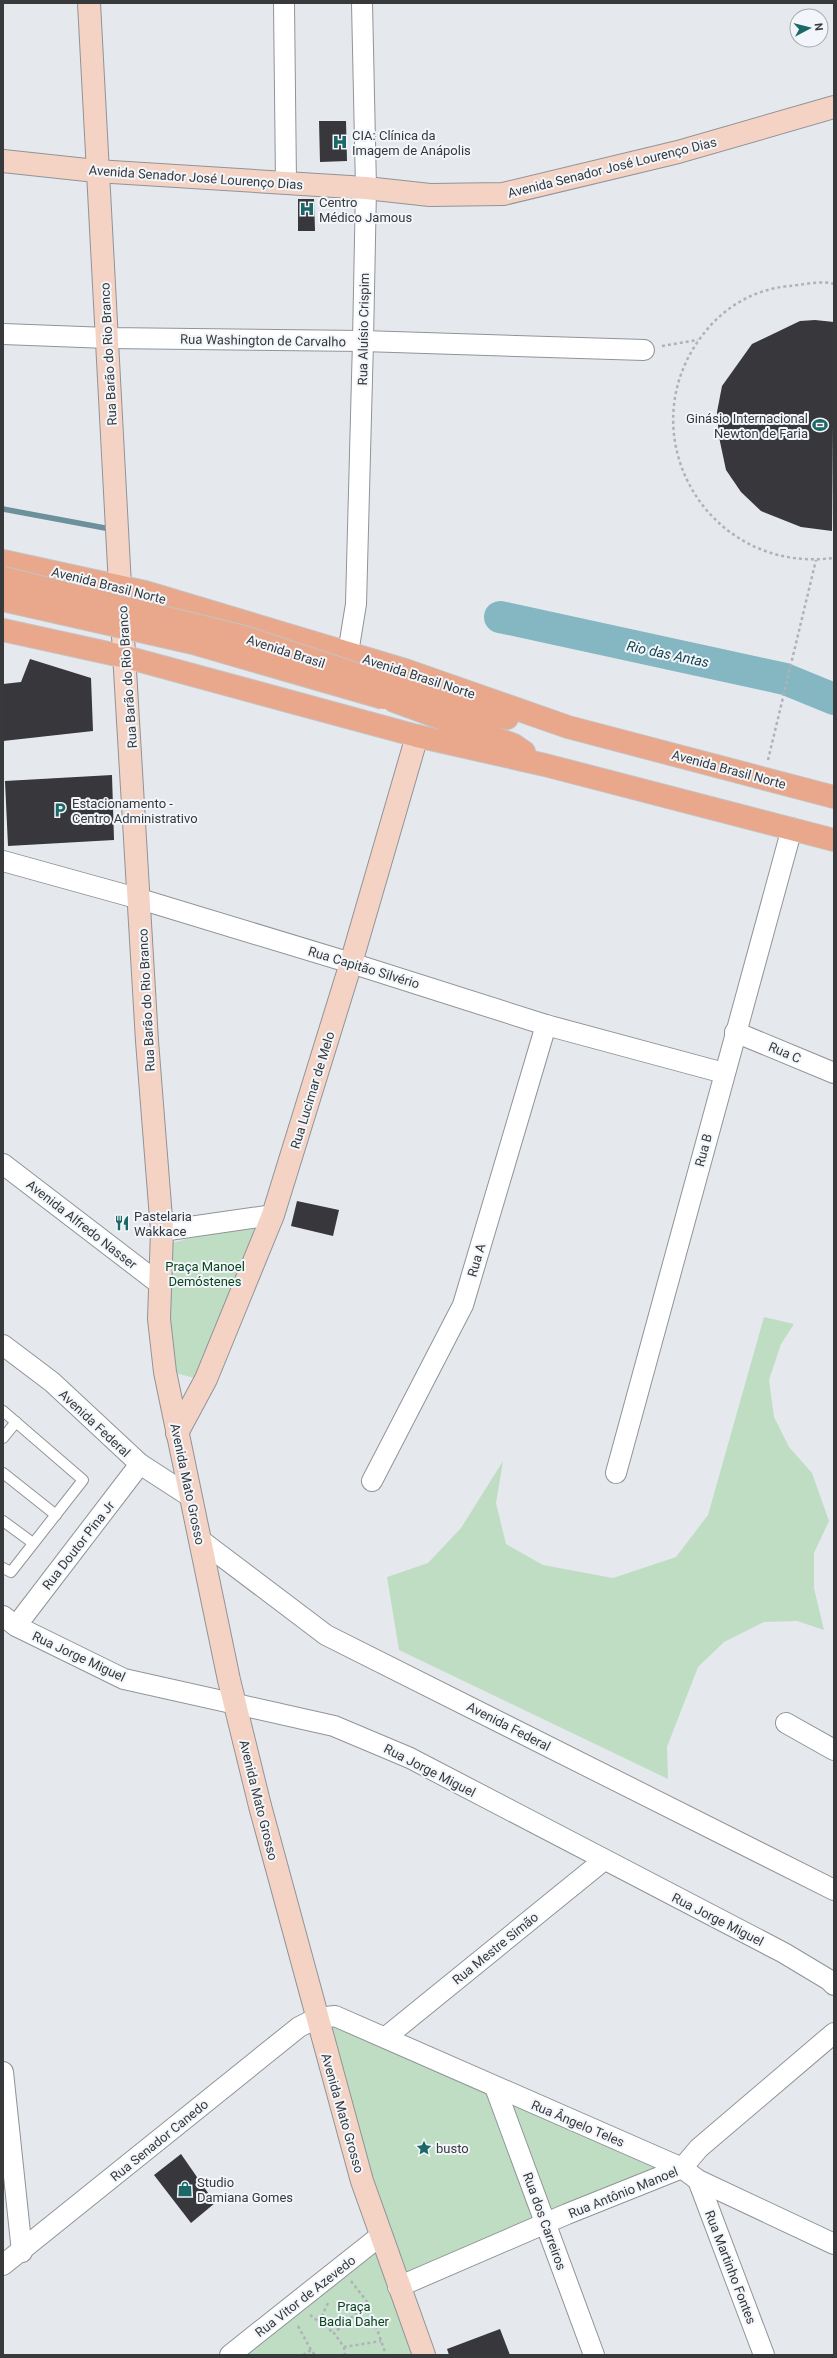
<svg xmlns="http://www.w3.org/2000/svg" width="837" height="2358" font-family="Roboto,sans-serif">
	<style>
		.green { fill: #beddc3 }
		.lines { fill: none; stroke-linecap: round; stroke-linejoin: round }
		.stream { stroke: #6d919a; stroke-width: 5.5 }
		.river { stroke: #84b7c2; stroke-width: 32 }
		.building { fill: #37373c }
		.service-casing { stroke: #909498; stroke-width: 12 }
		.minor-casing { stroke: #909498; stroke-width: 22 }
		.secondary-casing { stroke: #909498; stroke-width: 24 }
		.primary-casing { stroke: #c3c4c4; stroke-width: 24 }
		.path { stroke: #afb3b7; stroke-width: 2.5; stroke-dasharray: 3 3; stroke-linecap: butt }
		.service { stroke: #fff; stroke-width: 10 }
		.minor { stroke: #fff; stroke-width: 20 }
		.secondary { stroke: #f4d3c5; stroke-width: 22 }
		.primary { stroke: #e9a78c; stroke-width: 22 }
		.primary-bridge-casing { stroke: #c3c4c4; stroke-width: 24; stroke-linecap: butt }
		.primary-bridge { stroke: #e9a78c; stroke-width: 22 }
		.labels { text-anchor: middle; stroke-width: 4; stroke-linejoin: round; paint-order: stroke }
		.poi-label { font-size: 13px; fill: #37393b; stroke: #f2f6fb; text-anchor: start }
		.street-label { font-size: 13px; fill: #37393b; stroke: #f2f6fb }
		.park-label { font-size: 13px; fill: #0c441e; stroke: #f2f6fb }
		.water-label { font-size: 14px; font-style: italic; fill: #15444d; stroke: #f2f6fb }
	</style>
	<rect width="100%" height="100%" fill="#e5e9ee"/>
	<g class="green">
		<polygon points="267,1218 203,1380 167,1371 168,1244"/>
		<polygon points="764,1317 794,1324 781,1344 769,1380 774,1417 789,1447 812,1473 829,1521 814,1553 814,1588 824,1630 797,1621 764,1622 724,1642 698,1667 667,1747 668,1779 399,1650 387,1577 428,1563 461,1528 503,1461 496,1503 506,1544 543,1565 613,1578 676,1557 708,1515"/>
		<polygon points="320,2020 677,2168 400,2284"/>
		<polygon points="373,2246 413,2355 235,2355"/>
	</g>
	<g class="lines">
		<polyline class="stream" points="3,509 105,528"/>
		<polyline class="river" points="500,617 785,679 834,699"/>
	</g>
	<g class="building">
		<polygon points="319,121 346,121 347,161 320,162"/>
		<polygon points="298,199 314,199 315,231 298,231"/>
		<polygon points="815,320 834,322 832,531 801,527 761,511 741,492 726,470 719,437 717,412 722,386 752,344 800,321"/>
		<polygon points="30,659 91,678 93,731 3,741 3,684 21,682"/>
		<polygon points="112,775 114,840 8,846 5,781"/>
		<polygon points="297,1201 339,1210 333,1236 291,1226"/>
		<polygon points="181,2154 215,2203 191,2223 154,2175"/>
		<polygon points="500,2329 510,2355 449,2355 447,2349"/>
	</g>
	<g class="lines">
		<g class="service-casing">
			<g id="service">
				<polyline points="3,1411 83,1480 11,1572 3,1568"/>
				<polyline points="3,1438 16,1422"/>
				<polyline points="3,1473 56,1515"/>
				<polyline points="3,1521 33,1543"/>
			</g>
		</g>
		<g class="minor-casing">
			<g id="minor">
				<polyline points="284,3 286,183"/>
				<polyline points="3,334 108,338 363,341 644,350"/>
				<polyline points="348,653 356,604 363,341 366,188 362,3"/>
				<polyline points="3,861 140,899 351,963 546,1025 724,1073"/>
				<polyline points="735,1032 834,1073"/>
				<polyline points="3,1164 161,1285"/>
				<polyline points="162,1231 273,1215"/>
				<polyline points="3,1345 52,1382 140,1464 191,1497"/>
				<polyline points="616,1473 792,828"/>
				<polyline points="372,1481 463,1305 546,1025"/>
				<polyline points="199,1539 326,1635 834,1890"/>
				<polyline points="3,1616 16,1626 124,1679 334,1726 410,1758 784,1953 829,1980 834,1985"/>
				<polyline points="16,1626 140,1464"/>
				<polyline points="786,1723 834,1750"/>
				<polyline points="386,2037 604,1860"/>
				<polyline points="3,2072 22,2252"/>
				<polyline points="495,2087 594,2355"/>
				<polyline points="698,2180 764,2355"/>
				<polyline points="3,2265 299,2027 317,2018 335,2016 682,2168 698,2180 834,2244"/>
				<polyline points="398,2287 567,2214 682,2168 699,2148 834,2033"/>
				<polyline points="230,2355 380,2236"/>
			</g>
		</g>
		<g class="secondary-casing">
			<g id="secondary">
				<polyline points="89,3 120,586 147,1041 162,1231 159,1319 165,1372 229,1680 260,1806 362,2181 424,2355"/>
				<polyline points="3,161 96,171 366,188 430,195 503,194 678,152 834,107"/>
				<polyline points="177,1433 206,1379 273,1215 351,963 417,736"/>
			</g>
		</g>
		<g class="primary-casing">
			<g id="primary">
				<polyline points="3,561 145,592 405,670 568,727 834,797"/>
				<polyline points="3,630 126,657 417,736 545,765 834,840"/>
				<polyline points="392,686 459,707 507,718"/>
				<polyline points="394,701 514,745 524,752"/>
			</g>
		</g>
		<g class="path">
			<path d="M834,284c-13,-4 -31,1 -45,2 -31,3 -58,17 -79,40 -88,99 -7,249 124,232"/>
			<polyline points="662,346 698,340"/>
			<polyline points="768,760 816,560"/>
			<polyline points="351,2281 368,2303 334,2333 344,2347 381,2341"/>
			<polyline points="368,2303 386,2355"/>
			<polyline points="310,2315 334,2333"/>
			<polyline points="319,2322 329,2301"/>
			<polyline points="298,2326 311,2350"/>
			<polyline points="344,2347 345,2355"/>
			<polyline points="303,2355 311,2350 315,2355"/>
		</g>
		<use href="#service" class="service"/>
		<use href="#minor" class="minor"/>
		<use href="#secondary" class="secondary"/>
		<use href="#primary" class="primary"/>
		<g class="primary-bridge-casing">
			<g id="primary-bridge">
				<polyline points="3,578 244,637 392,686"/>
				<polyline points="3,600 193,643 383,698"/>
			</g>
		</g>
		<use href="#primary-bridge" class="primary-bridge"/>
	</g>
	<defs>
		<g id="hospital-bare" transform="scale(1.2)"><path d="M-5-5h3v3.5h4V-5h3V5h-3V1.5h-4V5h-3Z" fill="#1b6866" stroke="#f2f6fb" stroke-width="2.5" paint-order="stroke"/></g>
		<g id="stadium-bare" transform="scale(1.2)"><path d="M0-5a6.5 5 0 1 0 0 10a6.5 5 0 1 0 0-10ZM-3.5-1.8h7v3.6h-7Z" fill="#1b6866" stroke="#f2f6fb" stroke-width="2.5" paint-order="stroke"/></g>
		<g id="parking-bare" transform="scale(1.2)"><path d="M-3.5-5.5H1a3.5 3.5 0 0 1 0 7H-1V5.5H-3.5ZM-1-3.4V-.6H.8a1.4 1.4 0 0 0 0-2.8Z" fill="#1b6866" stroke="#f2f6fb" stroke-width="2.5" paint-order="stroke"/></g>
		<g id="restaurant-bare" transform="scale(1.2)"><path d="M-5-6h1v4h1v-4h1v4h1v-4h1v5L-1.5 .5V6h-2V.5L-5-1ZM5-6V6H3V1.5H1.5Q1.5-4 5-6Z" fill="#1b6866" stroke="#f2f6fb" stroke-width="2.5" paint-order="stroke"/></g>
		<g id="sight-bare" transform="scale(1.2)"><path d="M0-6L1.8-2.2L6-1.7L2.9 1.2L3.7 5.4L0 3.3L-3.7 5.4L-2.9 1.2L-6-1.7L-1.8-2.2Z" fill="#1b6866" stroke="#f2f6fb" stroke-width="2.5" paint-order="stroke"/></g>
		<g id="shop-bare" transform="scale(1.2)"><path d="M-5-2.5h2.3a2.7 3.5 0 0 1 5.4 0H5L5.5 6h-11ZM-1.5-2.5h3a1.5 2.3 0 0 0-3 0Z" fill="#1b6866" stroke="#f2f6fb" stroke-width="2.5" paint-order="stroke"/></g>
	</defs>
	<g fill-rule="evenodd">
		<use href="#hospital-bare" x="340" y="142"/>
		<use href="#hospital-bare" x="307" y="209"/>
		<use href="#stadium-bare" x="820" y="425"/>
		<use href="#parking-bare" x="60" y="810"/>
		<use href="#restaurant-bare" x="122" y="1223"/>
		<use href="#sight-bare" x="424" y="2148"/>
		<use href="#shop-bare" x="185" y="2189"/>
	</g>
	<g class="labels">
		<g class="poi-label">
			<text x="352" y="140">CIA: Clínica da<tspan x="352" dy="15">Imagem de Anápolis</tspan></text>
			<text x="319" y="207">Centro<tspan x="319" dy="15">Médico Jamous</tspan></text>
			<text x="808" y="423" text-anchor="end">Ginásio Internacional<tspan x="808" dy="15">Newton de Faria</tspan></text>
			<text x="72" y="808">Estacionamento -<tspan x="72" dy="15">Centro Administrativo</tspan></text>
			<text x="134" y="1221">Pastelaria<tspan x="134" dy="15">Wakkace</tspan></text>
			<text x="436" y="2153">busto</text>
			<text x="197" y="2187">Studio<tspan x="197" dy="15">Damiana Gomes</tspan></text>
		</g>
		<g class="street-label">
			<text transform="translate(612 167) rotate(-14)" y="5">Avenida Senador José Lourenço Dias</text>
			<text transform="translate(196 177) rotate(4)" y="5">Avenida Senador José Lourenço Dias</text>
			<text transform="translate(363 329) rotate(-89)" y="5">Rua Aluísio Crispim</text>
			<text transform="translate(263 340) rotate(1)" y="5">Rua Washington de Carvalho</text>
			<text transform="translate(108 354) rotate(-93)" y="5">Rua Barão do Rio Branco</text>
			<text transform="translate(109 585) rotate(14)" y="5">Avenida Brasil Norte</text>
			<text transform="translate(286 651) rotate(18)" y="5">Avenida Brasil</text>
			<text transform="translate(419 676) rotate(18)" y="5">Avenida Brasil Norte</text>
			<text transform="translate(127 677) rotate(-94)" y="5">Rua Barão do Rio Branco</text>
			<text transform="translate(729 769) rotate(15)" y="5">Avenida Brasil Norte</text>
			<text transform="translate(364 967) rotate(17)" y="5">Rua Capitão Silvério</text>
			<text transform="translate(146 1000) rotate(-93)" y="5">Rua Barão do Rio Branco</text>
			<text transform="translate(785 1052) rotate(23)" y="5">Rua C</text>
			<text transform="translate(312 1090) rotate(-73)" y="5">Rua Lucimar de Melo</text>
			<text transform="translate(703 1150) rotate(-75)" y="5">Rua B</text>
			<text transform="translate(82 1224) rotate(38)" y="5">Avenida Alfredo Nasser</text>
			<text transform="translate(476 1260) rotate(-74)" y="5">Rua A</text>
			<text transform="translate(95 1423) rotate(43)" y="5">Avenida Federal</text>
			<text transform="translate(188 1484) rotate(78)" y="5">Avenida Mato Grosso</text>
			<text transform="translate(78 1545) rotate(-52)" y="5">Rua Doutor Pina Jr</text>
			<text transform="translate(79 1656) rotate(25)" y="5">Rua Jorge Miguel</text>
			<text transform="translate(509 1726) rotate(27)" y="5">Avenida Federal</text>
			<text transform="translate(430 1770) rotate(27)" y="5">Rua Jorge Miguel</text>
			<text transform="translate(259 1800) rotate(76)" y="5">Avenida Mato Grosso</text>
			<text transform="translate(718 1919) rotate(27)" y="5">Rua Jorge Miguel</text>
			<text transform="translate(495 1948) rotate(-39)" y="5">Rua Mestre Simão</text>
			<text transform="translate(343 2113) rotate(74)" y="5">Avenida Mato Grosso</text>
			<text transform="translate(578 2123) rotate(23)" y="5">Rua Ângelo Teles</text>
			<text transform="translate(159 2140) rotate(-39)" y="5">Rua Senador Canedo</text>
			<text transform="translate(623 2192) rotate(-22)" y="5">Rua Antônio Manoel</text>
			<text transform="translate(545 2221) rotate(70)" y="5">Rua dos Carreiros</text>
			<text transform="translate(731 2267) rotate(69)" y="5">Rua Martinho Fontes</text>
			<text transform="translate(305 2296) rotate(-38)" y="5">Rua Vitor de Azevedo</text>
		</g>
		<g class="park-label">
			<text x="205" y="1271">Praça Manoel<tspan x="205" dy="15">Demóstenes</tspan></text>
			<text x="354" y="2311">Praça<tspan x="354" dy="15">Badia Daher</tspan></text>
		</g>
		<g class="water-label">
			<text transform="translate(668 654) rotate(12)" y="5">Rio das Antas</text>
		</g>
	</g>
	<rect width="837" height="2358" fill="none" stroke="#37393b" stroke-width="8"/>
	<g transform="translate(809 28) rotate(83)"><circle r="19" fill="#f2f6fb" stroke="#a7aaae"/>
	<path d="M0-3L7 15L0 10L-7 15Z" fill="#1b6866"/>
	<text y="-6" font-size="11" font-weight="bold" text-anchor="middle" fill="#37393b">N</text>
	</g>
</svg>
